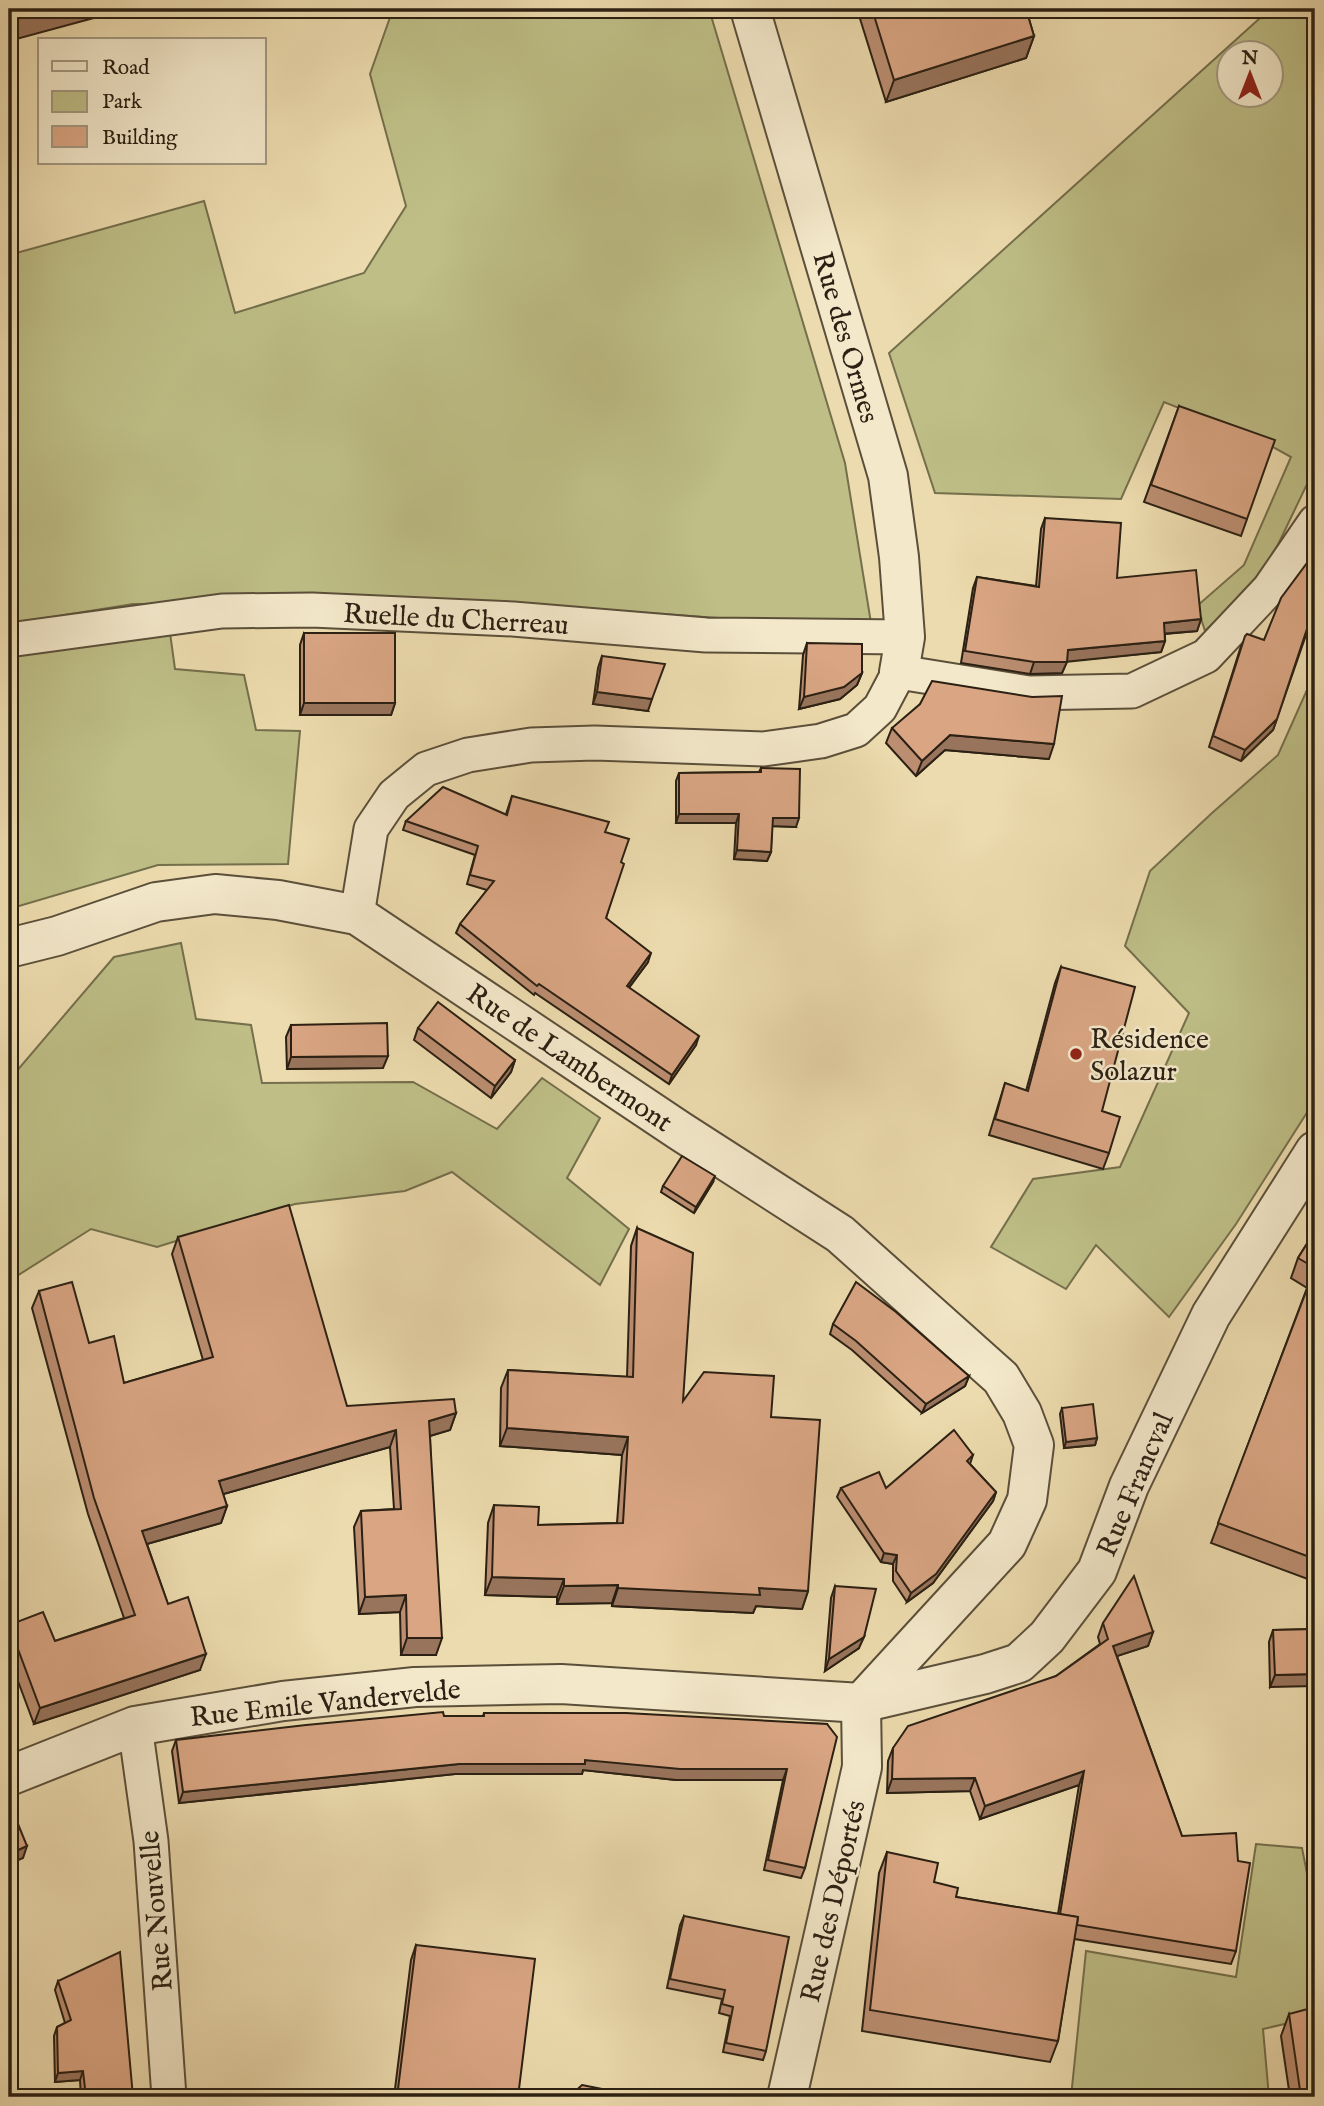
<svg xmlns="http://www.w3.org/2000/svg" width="1324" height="2106" font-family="'IM FELL English',serif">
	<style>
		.green { fill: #bebe86; stroke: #746f4c; stroke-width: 2; fill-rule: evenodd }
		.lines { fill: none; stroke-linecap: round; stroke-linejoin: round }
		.minor-casing { stroke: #5b4f3a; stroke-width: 37 }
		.tertiary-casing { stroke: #5b4f3a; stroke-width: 42 }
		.minor { stroke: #f3e8ca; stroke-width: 33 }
		.tertiary { stroke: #f3e8ca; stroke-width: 38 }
		.wall { fill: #bb8e71; stroke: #2b2013; stroke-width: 2 }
		.shaded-wall { fill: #98745c; stroke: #2b2013; stroke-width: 2 }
		.building { fill: #d9a583; stroke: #2b2013; stroke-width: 2 }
		.poi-dot { fill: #8f2418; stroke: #f3e8ca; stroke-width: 2.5 }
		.labels { text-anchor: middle; stroke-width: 5; stroke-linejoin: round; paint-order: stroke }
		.street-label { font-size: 28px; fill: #2b2013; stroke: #f3e8ca }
		.poi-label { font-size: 28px; fill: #2b2013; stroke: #f3e8ca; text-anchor: start }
	</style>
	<rect width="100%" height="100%" fill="#ecdbae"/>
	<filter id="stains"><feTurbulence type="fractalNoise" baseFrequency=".00286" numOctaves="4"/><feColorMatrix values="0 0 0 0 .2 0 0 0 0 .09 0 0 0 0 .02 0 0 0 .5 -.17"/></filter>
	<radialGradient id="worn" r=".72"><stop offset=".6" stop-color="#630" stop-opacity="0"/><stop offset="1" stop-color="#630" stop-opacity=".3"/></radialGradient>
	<g class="green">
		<polygon points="393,9 709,9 845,463 872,629 495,602 133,604 9,624 9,255 204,201 235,313 364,273 406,206 370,74"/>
		<path d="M1270,9h45v466l-7,7 -45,94 -58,55 -8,-25 47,-41 47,-108 -29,-16 -98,-39 -43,97 -186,-6 -46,-140zM1230,52h42v42h-42z"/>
		<polygon points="170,633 175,669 244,675 256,730 300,731 288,864 158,865 9,909 9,651"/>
		<polygon points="1315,672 1315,1100 1236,1224 1169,1317 1096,1245 1066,1289 991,1247 1033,1179 1120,1167 1189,1013 1125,946 1150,871 1212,813 1278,755"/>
		<polygon points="181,943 196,1019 251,1025 262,1083 413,1082 497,1129 542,1078 600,1118 567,1178 629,1229 600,1285 452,1172 405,1191 295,1204 157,1247 91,1229 9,1281 9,1080 114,957"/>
		<polygon points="1256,1844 1302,1848 1315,1914 1315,2017 1263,2029 1269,2097 1071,2097 1086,1951 1236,1977"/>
	</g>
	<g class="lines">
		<g class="minor-casing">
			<g id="minor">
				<polyline points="9,640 222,611 312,610 513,619 706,635 905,637"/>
				<polyline points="357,915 371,829 394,795 426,769 468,755 531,745 595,743 764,749 821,741 856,730 880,708 899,672 1029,693 1132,691 1206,656 1269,589 1315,522"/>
				<polyline points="135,1726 151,1841 169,2097"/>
			</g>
		</g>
		<g class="tertiary-casing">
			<g id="tertiary">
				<polyline points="750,9 888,476 899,557 905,637 899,672"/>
				<polyline points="9,948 57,936 156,902 215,894 278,900 357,915 680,1131 840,1234 1001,1378 1022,1413 1034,1445 1027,1500 1007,1544 861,1703"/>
				<polyline points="9,1776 135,1726 283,1701 415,1687 561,1684 861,1703 985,1674 1019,1663 1047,1637 1097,1571 1129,1486 1211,1315 1315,1151"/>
				<polyline points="787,2097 862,1767 861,1703"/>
			</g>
		</g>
		<use href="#minor" class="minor"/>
		<use href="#tertiary" class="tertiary"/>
	</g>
	<g class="wall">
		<polygon points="857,9 1026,9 1034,36 1026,58 886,102"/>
		<polygon points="1179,406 1247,519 1241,536 1144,502"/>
		<polygon points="1045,518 1117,578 1201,619 1197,631 1165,634 1165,641 1161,652 1067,661 1062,673 1030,674 961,663 973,588 977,577 1036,586 1041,529"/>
		<polygon points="1315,551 1315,616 1305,638 1273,730 1241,761 1209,747 1241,646 1264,640 1312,559"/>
		<polygon points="304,633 395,703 391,715 300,715 300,645"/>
		<polygon points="807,643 862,673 857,685 840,699 799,709 803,655"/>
		<polygon points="602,656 648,711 593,704 598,668"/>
		<polygon points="892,728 1049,759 945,750 916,776 886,743"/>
		<polygon points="761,768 796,827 772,826 771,852 767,861 734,859 736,823 676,823 676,781 679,773 759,772"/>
		<polygon points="512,796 605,832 621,862 606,918 648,962 629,988 696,1045 669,1084 535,993 534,995 456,933 460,924 487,890 467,884 475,855 403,830 406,821 506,814"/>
		<polygon points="1061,967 1102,1111 1109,1153 1103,1169 989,1135 1005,1083 1026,1091 1055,983"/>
		<polygon points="291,1025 383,1068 287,1069 286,1037"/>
		<polygon points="418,1028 515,1060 511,1072 491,1098 414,1040"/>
		<polygon points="713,1182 694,1213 661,1192 663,1186"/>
		<polygon points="637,1228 683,1401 771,1417 808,1591 802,1609 756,1606 753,1613 612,1606 612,1603 557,1604 557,1597 485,1595 488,1523 494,1505 538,1525 617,1523 622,1455 500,1446 501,1388 508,1370 627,1377 631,1246"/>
		<polygon points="1315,1231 1315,1576 1313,1581 1211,1543 1307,1288 1291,1278 1298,1258"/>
		<polygon points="178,1237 347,1406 456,1413 450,1430 430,1436 436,1655 401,1655 400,1612 359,1614 354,1527 361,1511 394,1509 390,1447 223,1494 227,1506 221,1523 147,1544 168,1604 200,1670 34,1724 9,1657 9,1625 55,1641 124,1618 88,1514 32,1308 39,1291 89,1343 124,1383 203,1360 172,1254"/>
		<polygon points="833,1324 969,1376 965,1386 922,1413 852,1350 830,1334"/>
		<polygon points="1062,1408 1097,1438 1095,1445 1064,1448 1060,1414"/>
		<polygon points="973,1455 970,1464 996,1492 993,1501 933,1583 907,1602 893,1581 893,1564 881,1562 837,1497 841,1488 886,1488"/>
		<polygon points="835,1586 859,1648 825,1671 831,1598"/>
		<polygon points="1103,1623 1153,1632 1148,1646 1117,1656 1182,1836 1236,1951 1231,1964 1074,1939 1058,2041 1050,2062 862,2031 879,1873 887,1852 956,1897 1058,1914 1079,1785 980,1819 970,1791 887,1793 888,1761 893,1748 1056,1676 1100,1644 1098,1637"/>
		<polygon points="1315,1629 1270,1687 1269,1642 1273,1630"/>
		<polygon points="484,1713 827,1724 805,1868 801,1878 764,1870 783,1780 676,1780 583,1770 582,1774 455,1774 179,1803 172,1751 176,1740 444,1716 483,1716"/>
		<polygon points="1315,1874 1315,1902 1311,1884"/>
		<polygon points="684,1916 766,2051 763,2060 723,2052 730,2016 719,2013 722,1999 667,1988 680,1925"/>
		<polygon points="416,1945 518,2097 394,2097 411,1960"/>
		<polygon points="58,1981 133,2097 81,2097 80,2080 55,2082 54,2036 57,2027 65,2023 55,1990"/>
		<polygon points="1289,2014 1315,2097 1290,2097 1281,2036"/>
	</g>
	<g class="shaded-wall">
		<polygon points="54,9 127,9 9,41 9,21"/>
		<polygon points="1034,36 1026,58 886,102 894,80"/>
		<polygon points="1201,619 1197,631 1159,634 1164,623"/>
		<polygon points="1165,641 1161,652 1064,662 1068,650"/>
		<polygon points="1034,662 1067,662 1062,673 1030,674"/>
		<polygon points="862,673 857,685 840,699 799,709 804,697"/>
		<polygon points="597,692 652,699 648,711 593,704"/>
		<polygon points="304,703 395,703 391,715 300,715"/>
		<polygon points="1277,719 1273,730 1241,761 1245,750"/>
		<polygon points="950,735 1054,744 1049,759 945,750 916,776 922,761"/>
		<polygon points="679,814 739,814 736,823 676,823"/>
		<polygon points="773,818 799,818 796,827 770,826"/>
		<polygon points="737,850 771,852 767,861 734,859"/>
		<polygon points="651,953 648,962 623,995 627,986"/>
		<polygon points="699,1036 696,1045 669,1084 672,1075"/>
		<polygon points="388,1056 383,1068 287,1069 291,1057"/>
		<polygon points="515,1060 511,1072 491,1098 495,1086"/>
		<polygon points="715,1176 713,1182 694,1213 696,1207"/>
		<polygon points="969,1376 965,1386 922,1413 926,1404"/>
		<polygon points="456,1413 450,1430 423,1438 429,1421"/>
		<polygon points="507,1428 628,1437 622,1455 500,1446"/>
		<polygon points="396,1430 390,1447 213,1497 219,1481"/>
		<polygon points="1097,1438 1095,1445 1064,1448 1066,1442"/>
		<polygon points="996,1492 993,1501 933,1583 907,1602 911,1593"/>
		<polygon points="227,1506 221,1523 136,1547 142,1531"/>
		<polygon points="884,1553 897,1555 893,1564 881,1562"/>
		<polygon points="492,1577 564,1579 557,1597 485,1595"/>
		<polygon points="618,1585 612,1603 557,1604 564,1586"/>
		<polygon points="618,1588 759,1588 808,1591 802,1609 756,1606 753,1613 612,1606"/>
		<polygon points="406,1595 400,1612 359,1614 365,1597"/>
		<polygon points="1153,1632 1148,1646 1108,1659 1113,1646"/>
		<polygon points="864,1637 859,1648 825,1671 829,1659"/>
		<polygon points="407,1638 442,1638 436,1655 401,1655"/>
		<polygon points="206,1654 200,1670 34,1724 40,1708"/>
		<polygon points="1315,1674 1315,1686 1270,1687 1275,1675"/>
		<polygon points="585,1760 787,1769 783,1780 676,1780 583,1770 582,1774 455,1774 179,1803 183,1792 459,1764"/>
		<polygon points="1084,1771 1079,1785 980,1819 985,1806"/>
		<polygon points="975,1778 970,1791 887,1793 892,1779"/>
		<polygon points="27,1846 23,1858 9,1864 9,1854"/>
		<polygon points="83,2071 80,2080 55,2082 58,2073"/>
	</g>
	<g class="building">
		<polygon points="9,9 54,9 9,21"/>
		<polygon points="872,9 1026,9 1034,36 894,80"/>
		<polygon points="1179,406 1275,440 1247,519 1151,485"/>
		<polygon points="1045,518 1121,523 1117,578 1196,570 1201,619 1164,623 1165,641 1068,650 1067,662 1034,662 965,651 977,577 1039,587"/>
		<polygon points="1315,558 1315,613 1307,629 1277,719 1245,750 1213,736 1245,636 1247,634 1264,640 1281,598 1310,559"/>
		<rect x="304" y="633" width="91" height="70"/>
		<polygon points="807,643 862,644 862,673 844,687 804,697"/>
		<polygon points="602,656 665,664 652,699 597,692"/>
		<polygon points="932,681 1032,697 1062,696 1054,744 950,735 922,761 892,728 920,704"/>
		<polygon points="761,768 800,769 799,818 773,818 771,852 737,850 739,814 679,814 679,773 761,772"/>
		<polygon points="443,787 507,815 512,796 609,822 605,832 629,839 621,862 624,864 606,918 651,953 627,986 699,1036 672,1075 539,984 537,986 460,924 494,881 470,875 478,846 406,821"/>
		<polygon points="1061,967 1135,987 1102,1111 1120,1117 1109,1153 995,1119 1005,1083 1028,1091"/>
		<polygon points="438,1002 515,1060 495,1086 418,1028"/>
		<polygon points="387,1023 388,1056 291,1057 291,1025"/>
		<polygon points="682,1156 715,1176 696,1207 663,1186"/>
		<polygon points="289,1205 347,1406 454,1399 456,1413 429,1421 442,1638 407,1638 406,1595 365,1597 361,1511 401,1509 396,1430 219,1481 227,1506 142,1531 168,1604 188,1597 206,1654 40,1708 9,1625 43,1612 55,1641 135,1615 94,1498 39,1291 72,1282 89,1343 114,1336 124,1383 213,1357 178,1237"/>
		<polygon points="637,1228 693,1253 683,1401 704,1372 774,1376 771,1417 820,1420 808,1591 759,1588 760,1595 618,1588 618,1585 564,1586 564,1579 492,1577 494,1505 539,1507 538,1525 623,1523 628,1437 507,1428 508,1370 633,1377"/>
		<polygon points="1315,1231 1315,1559 1218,1523 1315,1268 1298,1258"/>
		<polygon points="856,1282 896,1312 969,1376 926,1404 856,1341 833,1324"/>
		<polygon points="1093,1404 1097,1438 1066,1442 1062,1408"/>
		<polygon points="954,1430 973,1455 967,1461 996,1492 936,1574 911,1593 896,1571 897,1555 884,1553 841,1488 879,1472 886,1488"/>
		<polygon points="1134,1576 1153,1632 1113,1646 1182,1836 1236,1833 1238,1861 1250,1863 1236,1951 1077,1925 1078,1917 1060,1914 1084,1771 985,1806 975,1778 892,1779 893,1748 908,1726 1056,1676 1108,1639 1103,1623"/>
		<polygon points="835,1586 876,1589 864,1637 829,1659"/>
		<polygon points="1315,1629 1315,1674 1275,1675 1273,1630"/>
		<polygon points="443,1712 444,1716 484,1716 484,1713 626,1713 827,1724 837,1737 805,1868 768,1860 787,1769 680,1769 585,1760 585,1764 459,1764 183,1792 176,1740 306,1725"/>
		<polygon points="9,1802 27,1846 9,1854"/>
		<polygon points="887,1852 938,1863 934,1882 958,1888 956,1897 1078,1917 1058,2041 870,2010"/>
		<polygon points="684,1916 789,1937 766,2051 726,2043 733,2007 722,2004 725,1990 670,1979"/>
		<polygon points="416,1945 535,1959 518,2097 397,2097"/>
		<polygon points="120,1952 133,2097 86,2097 83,2071 58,2073 57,2027 71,2020 58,1981"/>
		<polygon points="1315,2007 1315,2097 1301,2097 1289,2014"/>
		<polygon points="582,2085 642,2097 569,2097"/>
	</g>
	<circle class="poi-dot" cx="1076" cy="1054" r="7"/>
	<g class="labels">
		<g class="street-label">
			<text transform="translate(847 337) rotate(74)" y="10">Rue des Ormes</text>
			<text transform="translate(456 618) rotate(3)" y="10">Ruelle du Cherreau</text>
			<text transform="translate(570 1057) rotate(34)" y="10">Rue de Lambermont</text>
			<text transform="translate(1134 1484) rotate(-67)" y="10">Rue Francval</text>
			<text transform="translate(325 1702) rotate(-6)" y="10">Rue Emile Vandervelde</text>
			<text transform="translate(832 1901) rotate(-77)" y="10">Rue des Déportés</text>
			<text transform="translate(155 1911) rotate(-95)" y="10">Rue Nouvelle</text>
		</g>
		<g class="poi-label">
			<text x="1090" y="1048">Résidence<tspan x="1090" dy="32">Solazur</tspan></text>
		</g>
	</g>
	<rect width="1324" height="2106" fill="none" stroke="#ecdbae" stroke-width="35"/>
	<rect x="10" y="10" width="1303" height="2085" fill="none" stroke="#2b2013" stroke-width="3.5"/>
	<rect x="18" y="18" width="1289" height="2071" fill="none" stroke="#2b2013" stroke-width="2"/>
	<rect x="38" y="38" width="228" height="126" fill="#f3e8ca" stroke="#a39881" stroke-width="2"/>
	<rect x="52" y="61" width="35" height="10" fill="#f3e8ca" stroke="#a39881" stroke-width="2"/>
	<text x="102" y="74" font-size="21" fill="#2b2013">Road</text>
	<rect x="52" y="91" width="35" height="21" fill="#bebe86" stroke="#a39881" stroke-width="2"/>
	<text x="102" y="108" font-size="21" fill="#2b2013">Park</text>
	<rect x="52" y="126" width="35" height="21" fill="#d9a583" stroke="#a39881" stroke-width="2"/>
	<text x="102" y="144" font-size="21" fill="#2b2013">Building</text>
	<g transform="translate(1250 74)"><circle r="33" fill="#f3e8ca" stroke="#a39881" stroke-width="2"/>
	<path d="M0-5L12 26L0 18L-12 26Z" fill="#8f2418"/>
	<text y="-10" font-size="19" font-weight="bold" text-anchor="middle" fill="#2b2013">N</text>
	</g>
	<rect width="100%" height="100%" filter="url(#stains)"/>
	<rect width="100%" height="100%" fill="url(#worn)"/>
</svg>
